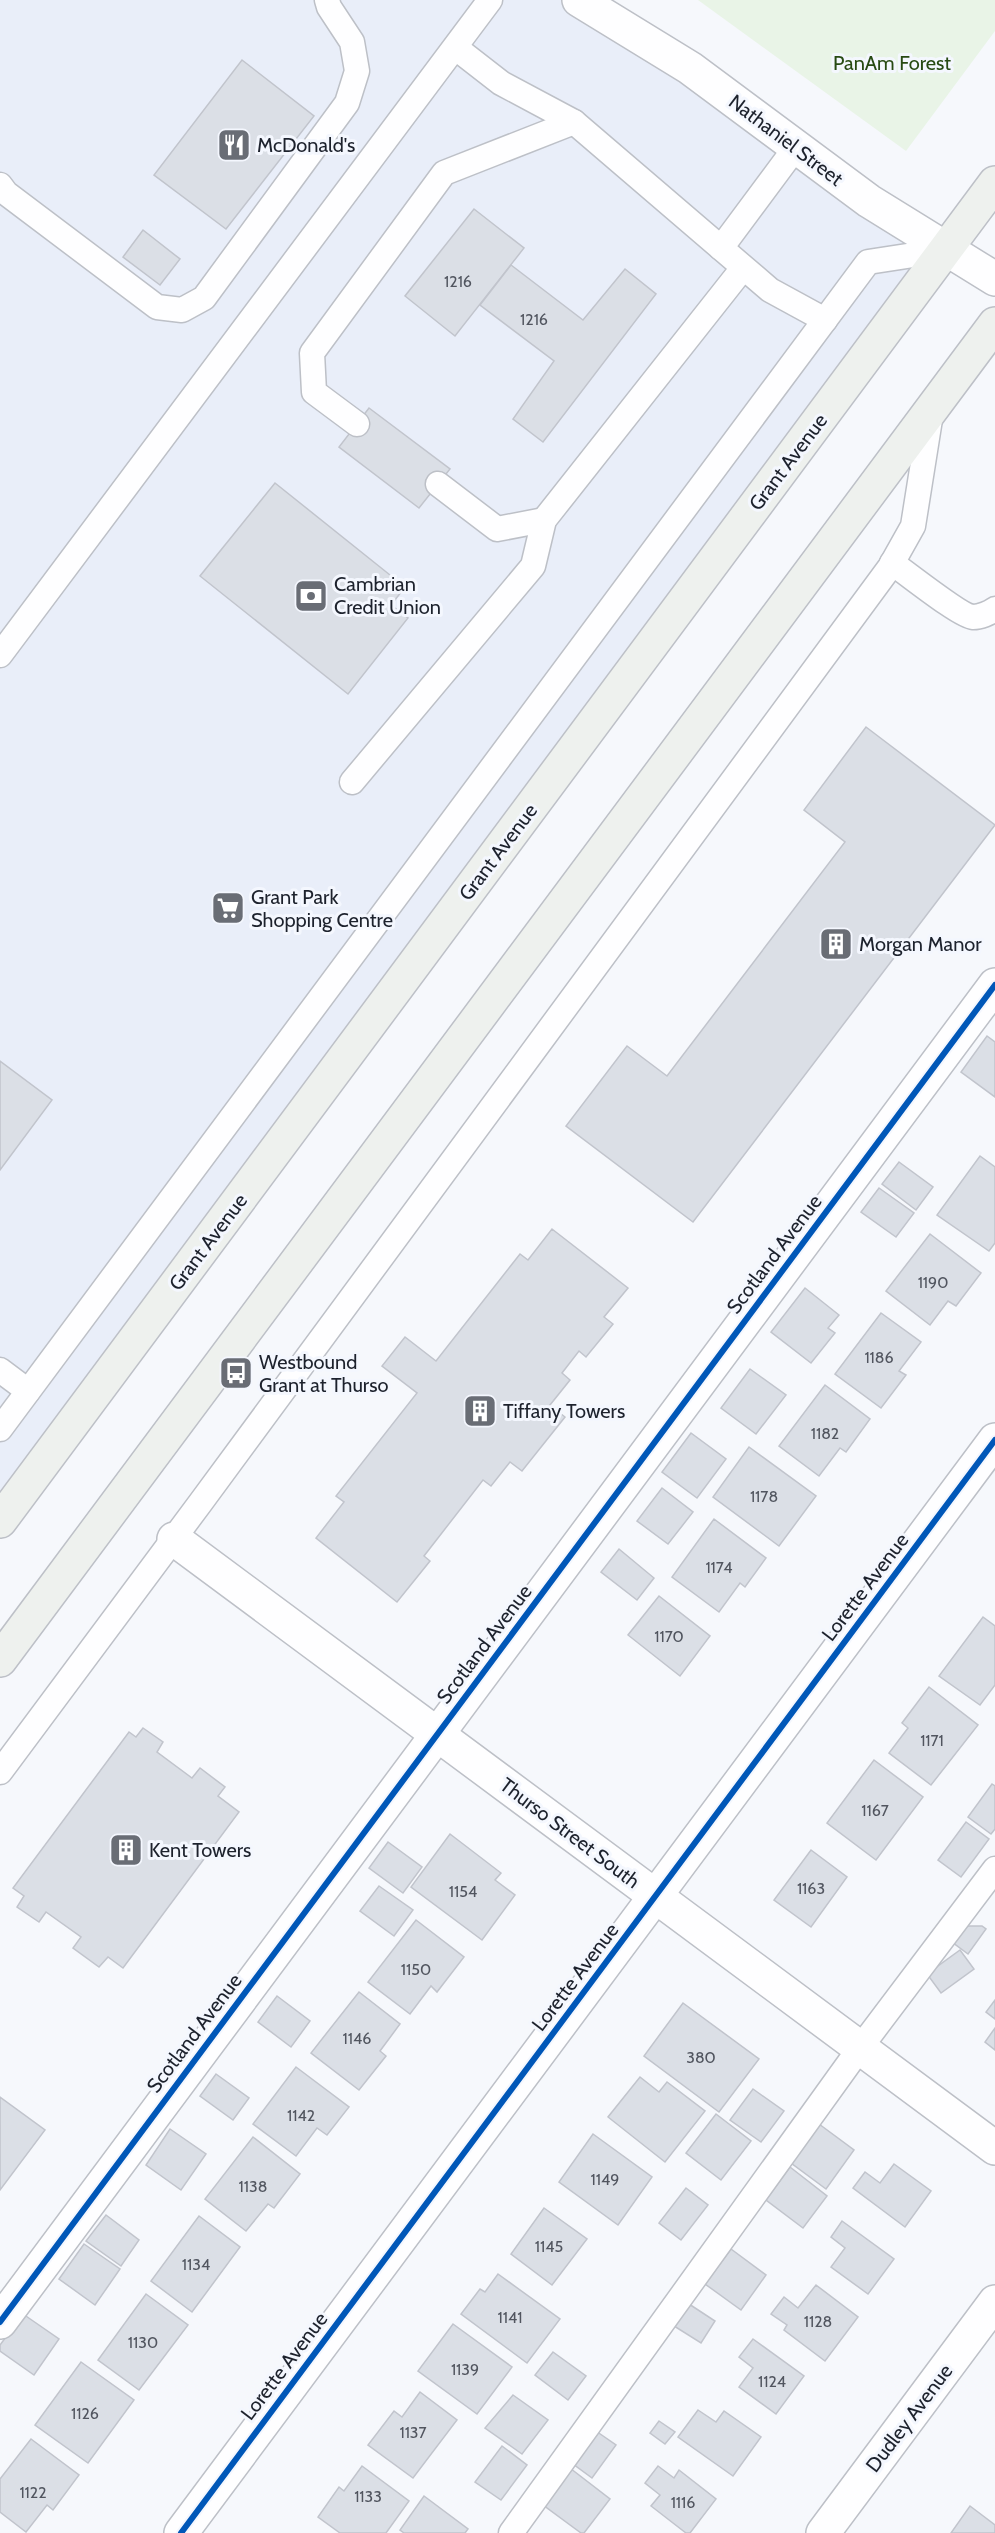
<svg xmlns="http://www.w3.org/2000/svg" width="995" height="2533" font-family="Cabin,sans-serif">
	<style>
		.built { fill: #e9eef9 }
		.green { fill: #e9f4e7 }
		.building { fill: #dbdfe6; stroke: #c1c4cc; stroke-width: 1.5 }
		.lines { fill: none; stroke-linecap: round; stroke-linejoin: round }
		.service-casing { stroke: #bdc0c7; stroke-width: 27 }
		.minor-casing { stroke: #bdc0c7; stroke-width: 36 }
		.tertiary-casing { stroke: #bdc0c7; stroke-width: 36 }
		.secondary-casing { stroke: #bdc0c7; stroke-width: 36 }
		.service { stroke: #fefeff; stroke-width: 24 }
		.minor { stroke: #fefeff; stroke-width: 33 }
		.tertiary { stroke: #fefeff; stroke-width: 33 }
		.secondary { stroke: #eef1ee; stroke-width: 33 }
		.cycleway-casing { stroke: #f4f7fe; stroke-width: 10 }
		.cycleway { stroke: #0057b8; stroke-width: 6 }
		.labels { text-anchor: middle; stroke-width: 6; stroke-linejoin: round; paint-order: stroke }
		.number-label { font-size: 16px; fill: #51555f }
		.park-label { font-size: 20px; fill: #274a13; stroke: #f4f7fe }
		.street-label { font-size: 20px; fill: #1d222d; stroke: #f4f7fe }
		.poi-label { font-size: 20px; fill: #1d222d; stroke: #f4f7fe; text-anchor: start }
	</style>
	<rect width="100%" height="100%" fill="#f6f8fc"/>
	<polygon class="built" points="0,0 579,0 946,250 0,1522"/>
	<polygon class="green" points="698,0 995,0 995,31 906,151"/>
	<g class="building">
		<polygon points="242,60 314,116 226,229 154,175"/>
		<polygon points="474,209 524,248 455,336 405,296"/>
		<polygon points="143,230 180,259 160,285 123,257"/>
		<polygon points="511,265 583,320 625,269 656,294 543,442 513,419 554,361 480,305"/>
		<polygon points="369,408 450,469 419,508 339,447"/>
		<polygon points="275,483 405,587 391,605 408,618 348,694 200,576"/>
		<polygon points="866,727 995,825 693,1222 566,1126 627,1046 667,1076 845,842 804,810"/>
		<polygon points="987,1036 995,1042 995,1097 961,1072"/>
		<polygon points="0,1061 52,1100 0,1170"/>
		<polygon points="980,1156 995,1167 995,1243 989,1251 937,1215"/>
		<polygon points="899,1162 933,1187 916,1210 882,1184"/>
		<polygon points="879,1188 914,1213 896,1237 861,1212"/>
		<polygon points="552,1229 628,1288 604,1317 613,1324 586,1357 579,1351 562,1373 570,1380 550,1405 565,1417 522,1471 510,1462 491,1486 483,1480 424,1556 430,1561 397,1602 316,1538 344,1502 336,1496 417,1393 382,1366 405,1337 436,1361 520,1254 528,1260"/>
		<polygon points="930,1234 981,1273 956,1306 948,1301 930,1325 886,1291"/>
		<polygon points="805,1288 839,1315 828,1328 835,1333 811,1363 771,1332"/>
		<polygon points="881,1313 921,1342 899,1371 906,1375 881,1408 835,1374"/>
		<polygon points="750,1369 786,1395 756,1434 721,1408"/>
		<polygon points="825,1385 870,1419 846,1452 840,1448 819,1476 779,1446"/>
		<polygon points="691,1433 726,1459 697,1498 662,1472"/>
		<polygon points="749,1447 816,1496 779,1546 713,1497"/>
		<polygon points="662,1488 693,1512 668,1544 637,1521"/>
		<polygon points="714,1519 766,1558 745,1587 740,1583 719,1612 672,1577"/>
		<polygon points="619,1549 654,1578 637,1600 601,1572"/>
		<polygon points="659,1596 710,1636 680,1676 628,1635"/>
		<polygon points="983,1617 995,1626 995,1685 980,1705 939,1676"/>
		<polygon points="929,1687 978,1725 931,1785 889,1753 908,1728 902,1723"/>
		<polygon points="143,1728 163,1742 157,1752 192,1778 200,1768 225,1787 218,1796 239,1812 123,1968 108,1957 99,1967 73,1948 81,1937 46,1912 39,1922 17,1907 24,1896 13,1888 129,1732 136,1737"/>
		<polygon points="874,1760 923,1797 876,1860 827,1823"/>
		<polygon points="992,1784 995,1786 995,1829 991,1834 968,1817"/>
		<polygon points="966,1822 989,1839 961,1877 938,1860"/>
		<polygon points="450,1834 501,1873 495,1880 515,1895 482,1940 411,1887"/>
		<polygon points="388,1842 422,1867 403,1893 369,1868"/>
		<polygon points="811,1850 847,1877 811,1927 774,1900"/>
		<polygon points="379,1886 413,1910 394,1936 360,1911"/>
		<polygon points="416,1920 464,1957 437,1992 431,1986 410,2014 368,1982"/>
		<polygon points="965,1926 982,1926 986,1929 968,1954 952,1942"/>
		<polygon points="960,1950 974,1969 941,1993 927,1974"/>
		<polygon points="359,1992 400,2024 380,2051 386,2056 359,2090 311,2053"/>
		<polygon points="277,1996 310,2021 291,2047 258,2022"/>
		<polygon points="995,2000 995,2019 986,2012"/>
		<polygon points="683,2003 759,2059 719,2112 644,2056"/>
		<polygon points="995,2028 995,2050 985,2042"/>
		<polygon points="296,2067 349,2107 327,2135 317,2128 296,2156 253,2124"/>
		<polygon points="216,2074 249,2098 233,2120 200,2096"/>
		<polygon points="640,2077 659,2092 667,2082 705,2111 665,2162 608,2117"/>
		<polygon points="753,2089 784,2111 761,2142 730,2120"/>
		<polygon points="0,2097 45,2130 0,2190"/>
		<polygon points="716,2114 751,2141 721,2180 686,2153"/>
		<polygon points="819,2124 854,2150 826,2189 791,2163"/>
		<polygon points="170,2129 206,2154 181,2190 146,2165"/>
		<polygon points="593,2134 652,2177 618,2225 559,2182"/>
		<polygon points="253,2137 300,2174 274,2208 268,2204 246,2231 205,2199"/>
		<polygon points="894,2164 931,2191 905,2227 853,2188 865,2172 880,2183"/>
		<polygon points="790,2167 827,2196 803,2228 766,2200"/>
		<polygon points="686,2188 708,2205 681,2240 659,2223"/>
		<polygon points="544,2208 587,2239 552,2285 511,2254"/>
		<polygon points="106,2215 139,2240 121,2266 86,2241"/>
		<polygon points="199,2216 240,2247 192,2312 151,2281"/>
		<polygon points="842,2221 894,2259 868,2294 831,2267 845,2248 831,2237"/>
		<polygon points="84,2244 120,2269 95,2305 59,2279"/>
		<polygon points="731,2249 766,2275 741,2310 705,2284"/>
		<polygon points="498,2274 560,2319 527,2363 461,2314 480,2289 485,2292"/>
		<polygon points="816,2285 858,2317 825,2361 784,2330 787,2325 771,2314 784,2297 798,2308"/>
		<polygon points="146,2294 188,2325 139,2390 98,2360"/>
		<polygon points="689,2304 715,2321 701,2343 674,2326"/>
		<polygon points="23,2314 59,2339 34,2375 0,2351 0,2345"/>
		<polygon points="453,2324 512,2367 477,2414 418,2371"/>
		<polygon points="753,2339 804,2376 776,2414 739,2387 753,2368 739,2357"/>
		<polygon points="553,2352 586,2376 568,2400 535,2375"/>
		<polygon points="81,2362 134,2400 88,2463 35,2425"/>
		<polygon points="420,2392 457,2420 413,2478 368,2445 394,2411 402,2417"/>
		<polygon points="513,2395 548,2420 522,2454 485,2428"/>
		<polygon points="698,2410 716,2422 724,2411 761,2437 733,2476 678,2437"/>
		<polygon points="659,2421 675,2432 665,2444 650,2433"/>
		<polygon points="593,2429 616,2445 592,2478 569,2461"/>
		<polygon points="31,2439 79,2475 53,2510 47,2505 26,2532 0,2512 0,2479"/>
		<polygon points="502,2446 527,2465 501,2500 475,2482"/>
		<polygon points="566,2465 610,2499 584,2533 581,2533 539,2502"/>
		<polygon points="362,2466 409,2501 386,2533 340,2533 318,2517 339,2487 344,2491"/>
		<polygon points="658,2466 674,2478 679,2470 716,2499 690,2533 686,2533 651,2506 660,2495 645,2483"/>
		<polygon points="424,2496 468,2529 465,2533 404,2533 400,2530"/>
		<polygon points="970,2506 995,2525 995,2533 951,2533"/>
	</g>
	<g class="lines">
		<g class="service-casing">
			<g id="service">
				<polyline points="456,48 501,83 574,122 770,290 825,320"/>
				<polyline points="0,185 6,193 157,307 182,310 204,298 347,103 357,71 352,42 329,7 327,0"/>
				<polyline points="721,248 796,147"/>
				<polyline points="357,424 314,392 312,353 444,173 574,122"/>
				<polyline points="438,484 497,529 544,520"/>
				<path d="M892,563c15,10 68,53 81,54 7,0 17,-4 22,-8"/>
				<polyline points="0,655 490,0"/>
				<polyline points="352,782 533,566 544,520 743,268"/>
				<polyline points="0,1370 28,1391"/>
				<polyline points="0,1429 868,262 946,250"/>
				<polyline points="0,1772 201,1502 890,567 913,526 931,413"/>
				<polyline points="511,2533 860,2048 995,1869"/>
			</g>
		</g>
		<g class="minor-casing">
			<g id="minor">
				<polyline points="174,1539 995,2148"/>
				<polyline points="0,2322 995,985"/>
				<polyline points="181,2533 995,1440"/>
				<polyline points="823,2533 995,2302"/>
			</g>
		</g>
		<g class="tertiary-casing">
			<polyline id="tertiary" points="579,0 690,68 869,201 995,279"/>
		</g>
		<g class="secondary-casing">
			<g id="secondary">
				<polyline points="0,1521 995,183"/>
				<polyline points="0,1660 995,324"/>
			</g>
		</g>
		<use href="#service" class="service"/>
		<use href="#minor" class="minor"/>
		<use href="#tertiary" class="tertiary"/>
		<use href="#secondary" class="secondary"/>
		<g class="cycleway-casing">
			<g id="cycleway">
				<polyline points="0,2322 995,985"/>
				<polyline points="181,2533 995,1440"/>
			</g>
		</g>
		<use href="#cycleway" class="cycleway"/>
	</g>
	<defs>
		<g id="restaurant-square" transform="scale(1.725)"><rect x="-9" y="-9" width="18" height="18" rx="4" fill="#696d75" stroke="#f4f7fe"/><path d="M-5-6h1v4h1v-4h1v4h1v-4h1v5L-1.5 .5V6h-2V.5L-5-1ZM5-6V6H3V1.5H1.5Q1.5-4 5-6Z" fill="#fff"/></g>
		<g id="bank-square" transform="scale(1.725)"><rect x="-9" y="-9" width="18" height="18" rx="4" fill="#696d75" stroke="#f4f7fe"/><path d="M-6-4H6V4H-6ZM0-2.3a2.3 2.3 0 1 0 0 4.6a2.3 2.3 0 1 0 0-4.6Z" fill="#fff"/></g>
		<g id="supermarket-square" transform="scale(1.725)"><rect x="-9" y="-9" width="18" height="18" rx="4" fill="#696d75" stroke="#f4f7fe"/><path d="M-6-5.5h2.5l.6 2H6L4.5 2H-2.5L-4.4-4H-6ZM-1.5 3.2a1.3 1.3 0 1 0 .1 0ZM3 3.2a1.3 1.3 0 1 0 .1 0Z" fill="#fff"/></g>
		<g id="building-square" transform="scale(1.725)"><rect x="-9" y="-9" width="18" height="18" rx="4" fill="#696d75" stroke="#f4f7fe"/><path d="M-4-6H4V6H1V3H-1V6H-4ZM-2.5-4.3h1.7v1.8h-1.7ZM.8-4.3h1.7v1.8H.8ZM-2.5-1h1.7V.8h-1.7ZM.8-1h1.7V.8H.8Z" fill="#fff"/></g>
		<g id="bus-square" transform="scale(1.725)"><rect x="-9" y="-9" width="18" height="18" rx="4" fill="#696d75" stroke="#f4f7fe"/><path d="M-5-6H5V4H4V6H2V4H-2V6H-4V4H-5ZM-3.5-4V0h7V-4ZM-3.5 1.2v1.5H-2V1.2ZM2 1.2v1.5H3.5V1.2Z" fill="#fff"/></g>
	</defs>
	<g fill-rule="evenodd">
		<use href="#restaurant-square" x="234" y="145"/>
		<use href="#bank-square" x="311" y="596"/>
		<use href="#supermarket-square" x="228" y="908"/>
		<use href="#building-square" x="836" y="944"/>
		<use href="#bus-square" x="236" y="1373"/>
		<use href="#building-square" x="480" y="1411"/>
		<use href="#building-square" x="126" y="1850"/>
	</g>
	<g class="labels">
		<g class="number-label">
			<text x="458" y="287">1216</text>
			<text x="534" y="325">1216</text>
			<text x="933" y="1288">1190</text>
			<text x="879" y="1363">1186</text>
			<text x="825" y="1439">1182</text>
			<text x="764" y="1502">1178</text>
			<text x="719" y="1573">1174</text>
			<text x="669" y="1642">1170</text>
			<text x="932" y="1746">1171</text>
			<text x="875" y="1816">1167</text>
			<text x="811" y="1894">1163</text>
			<text x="463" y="1897">1154</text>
			<text x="416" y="1975">1150</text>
			<text x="357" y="2044">1146</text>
			<text x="701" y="2063">380</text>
			<text x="301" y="2121">1142</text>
			<text x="605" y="2185">1149</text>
			<text x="253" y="2192">1138</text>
			<text x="549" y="2252">1145</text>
			<text x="196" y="2270">1134</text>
			<text x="510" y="2323">1141</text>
			<text x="818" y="2327">1128</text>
			<text x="143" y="2348">1130</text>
			<text x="465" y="2375">1139</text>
			<text x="772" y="2387">1124</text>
			<text x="85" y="2419">1126</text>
			<text x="413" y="2438">1137</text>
			<text x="33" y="2498">1122</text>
			<text x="368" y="2502">1133</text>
			<text x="683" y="2508">1116</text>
		</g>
		<g class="park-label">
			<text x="892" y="70">PanAm Forest</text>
		</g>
		<g class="street-label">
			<text transform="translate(786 140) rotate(37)" y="7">Nathaniel Street</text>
			<text transform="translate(788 462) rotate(-53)" y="7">Grant Avenue</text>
			<text transform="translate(498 852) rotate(-53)" y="7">Grant Avenue</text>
			<text transform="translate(208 1242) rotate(-53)" y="7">Grant Avenue</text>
			<text transform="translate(774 1254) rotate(-53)" y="7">Scotland Avenue</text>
			<text transform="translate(865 1587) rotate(-53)" y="7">Lorette Avenue</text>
			<text transform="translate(484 1644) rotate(-53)" y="7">Scotland Avenue</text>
			<text transform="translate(570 1833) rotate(37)" y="7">Thurso Street South</text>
			<text transform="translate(575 1977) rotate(-53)" y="7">Lorette Avenue</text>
			<text transform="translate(194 2033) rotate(-53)" y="7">Scotland Avenue</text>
			<text transform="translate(284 2366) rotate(-53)" y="7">Lorette Avenue</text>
			<text transform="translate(909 2418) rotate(-53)" y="7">Dudley Avenue</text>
		</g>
		<g class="poi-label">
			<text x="257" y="152">McDonald's</text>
			<text x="334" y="591">Cambrian<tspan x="334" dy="23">Credit Union</tspan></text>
			<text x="251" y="904">Grant Park<tspan x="251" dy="23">Shopping Centre</tspan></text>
			<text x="859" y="951">Morgan Manor</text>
			<text x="259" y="1369">Westbound<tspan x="259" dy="23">Grant at Thurso</tspan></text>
			<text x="503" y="1418">Tiffany Towers</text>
			<text x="149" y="1857">Kent Towers</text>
		</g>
	</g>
</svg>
